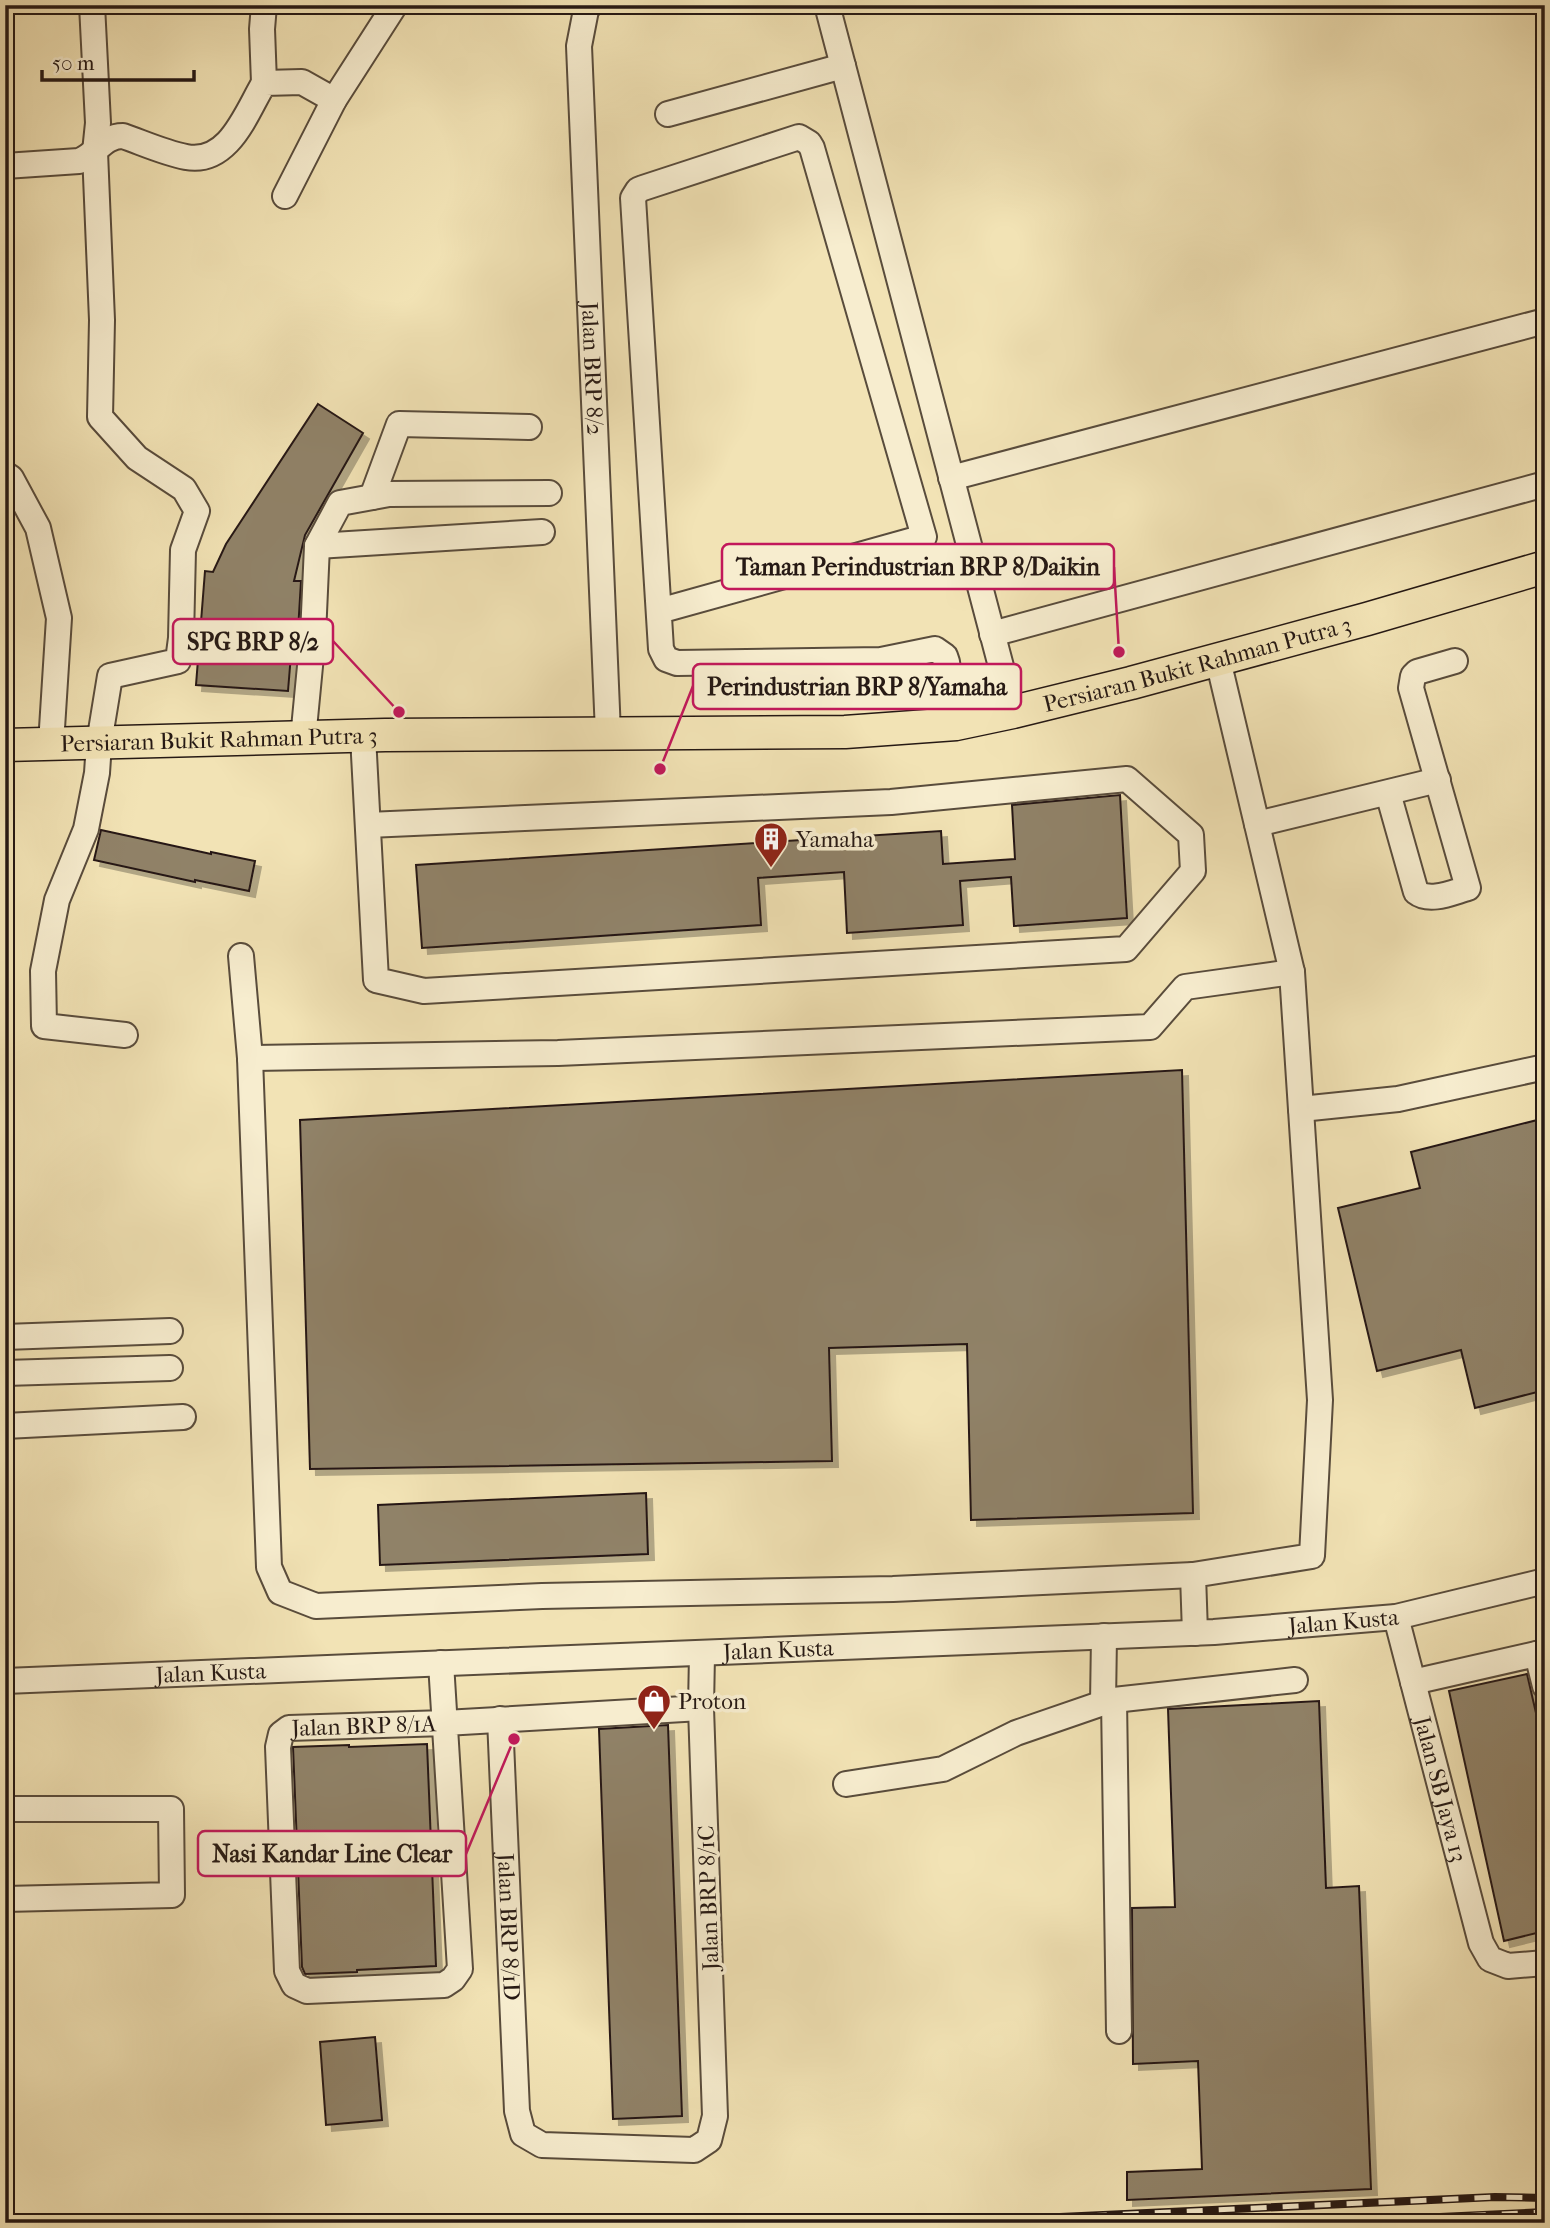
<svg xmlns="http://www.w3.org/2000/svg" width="1550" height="2228" font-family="'IM FELL French Canon',serif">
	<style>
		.building { fill: #908268; stroke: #261914; stroke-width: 2; filter: url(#shadow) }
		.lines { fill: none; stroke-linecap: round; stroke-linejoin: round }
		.minor-casing { stroke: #594c3c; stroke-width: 28 }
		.major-casing { stroke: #261914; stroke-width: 35 }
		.minor { stroke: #f7edcf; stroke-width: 24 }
		.major { stroke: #f2e3b5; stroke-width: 32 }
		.rail-casing { stroke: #261914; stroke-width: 8 }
		.rail { stroke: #f7edcf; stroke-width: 5; stroke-dasharray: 16; stroke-linecap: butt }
		.labels { text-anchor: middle; stroke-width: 7; stroke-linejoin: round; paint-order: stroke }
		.street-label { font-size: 23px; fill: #261914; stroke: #f7edcf }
		.poi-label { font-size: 23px; fill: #261914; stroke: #f7edcf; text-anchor: start }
		.leader { fill: none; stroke: #c2185b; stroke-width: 2.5 }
		.callout-dot { fill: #c2185b; stroke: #f7edcf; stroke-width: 2.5 }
		.callout { fill: #f7edcf; stroke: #c2185b; stroke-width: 2.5 }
		.callout-label { font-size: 24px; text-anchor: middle; font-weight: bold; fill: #261914 }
	</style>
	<defs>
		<filter id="shadow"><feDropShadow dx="6" dy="6" stdDeviation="0" flood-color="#0004"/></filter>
	</defs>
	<rect width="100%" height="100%" fill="#f2e3b5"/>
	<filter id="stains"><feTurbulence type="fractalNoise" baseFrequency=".00286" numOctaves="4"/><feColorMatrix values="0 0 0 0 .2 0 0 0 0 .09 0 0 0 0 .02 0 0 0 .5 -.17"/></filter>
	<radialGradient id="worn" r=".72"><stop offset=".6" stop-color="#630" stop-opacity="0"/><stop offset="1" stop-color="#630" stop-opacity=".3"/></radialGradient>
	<g class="building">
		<polygon points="318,404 363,433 305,535 294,581 301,581 298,631 293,630 288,691 196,685 205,571 213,572 226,544"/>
		<polygon points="1120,795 1127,918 1014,926 1011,877 960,881 963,925 847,933 844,872 758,878 761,925 422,948 416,865 941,831 943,864 1015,859 1012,805"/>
		<polygon points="101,830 211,854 211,852 255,861 249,891 195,880 195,882 94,860"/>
		<polygon points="1182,1070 1193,1513 971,1520 967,1344 829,1348 832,1461 310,1469 300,1120"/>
		<polygon points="1545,1118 1545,1390 1475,1408 1461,1350 1377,1371 1338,1208 1420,1188 1411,1152"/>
		<polygon points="646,1493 648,1554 380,1565 378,1505"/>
		<polygon points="1527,1674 1545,1752 1545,1931 1504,1941 1449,1691"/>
		<polygon points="1319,1701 1326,1888 1359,1886 1371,2189 1127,2200 1127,2172 1202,2169 1198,2061 1133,2064 1132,1908 1175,1907 1168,1709"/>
		<polygon points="668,1725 682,2116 613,2119 599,1729"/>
		<polygon points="427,1744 436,1966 357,1970 357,1972 305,1974 302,1967 293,1747 349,1745 349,1747"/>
		<polygon points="375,2037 382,2120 326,2125 320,2042"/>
	</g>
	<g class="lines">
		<g class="minor-casing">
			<g id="minor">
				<polyline points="92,5 98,123 95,152 102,320 100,417 137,458 184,489 197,511 183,550 181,638 178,661 110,676 99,743 97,773 86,829 57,900 43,971 44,1026 125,1035"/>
				<path id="s1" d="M590,5l-4,5 -7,36 29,687"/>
				<polyline points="827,5 1013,712"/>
				<polyline points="264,83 262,29 264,5"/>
				<polyline points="668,114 843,66"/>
				<path d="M5,166l74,-5c18,-7 24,-25 44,-25 20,7 42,17 63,21 43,8 60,-44 78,-74l38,-1 32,18"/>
				<polyline points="285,196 334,100 395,5"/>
				<polyline points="5,474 11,478 38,528 59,618 51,744"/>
				<polyline points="951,478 1545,321"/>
				<polyline points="372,497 399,424 529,427"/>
				<polyline points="317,546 542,532"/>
				<polyline points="659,611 924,537 812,148 809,143 799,137 643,188 638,190 633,198 661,649 666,659 677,663 881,660 935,649 945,656 947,662 956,724"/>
				<polyline points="992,634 1545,484"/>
				<polyline points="363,736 376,980 424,991 1126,949 1193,871 1191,835 1127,779 891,802 368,825"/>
				<polyline points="303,739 313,635 317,546 340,503 389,494 549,493"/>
				<path d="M1388,793l28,99c14,11 37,0 52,-4l-57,-200 2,-12 4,-4 38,-11"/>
				<polyline points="1257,824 1438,780"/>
				<polyline points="241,956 250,1058 269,1567 280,1592 316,1606 542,1596 893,1589 1193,1575"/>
				<polyline points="250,1058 558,1053 1150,1027 1185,987 1292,972"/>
				<polyline points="1301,1109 1398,1099 1545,1067"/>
				<polyline points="5,1337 170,1331"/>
				<polyline points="5,1373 170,1368"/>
				<polyline points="5,1426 183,1417"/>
				<path id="s2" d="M1396,1617l85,326 9,16 18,7 37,-3"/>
				<polyline points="1195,1633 1193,1575 1312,1556 1320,1400 1292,972 1218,660"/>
				<polyline points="1537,1654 1545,1686"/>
				<path id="s3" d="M441,1663l19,306 -7,10 -9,6 -137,6 -13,-6 -7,-14 -9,-224 3,-13 8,-6 156,-5 256,-15"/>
				<path id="s4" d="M5,1681l1209,-49 182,-15 149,-36"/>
				<polyline points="1413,1682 1545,1652"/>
				<polyline points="1114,1700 1119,2031"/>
				<polyline points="1103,1703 1114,1700 1295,1680"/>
				<path id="s5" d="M500,1719l17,392 6,23 19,11 152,5 15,-10 6,-24 -14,-408 1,-54"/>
				<polyline points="846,1784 943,1769 1016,1733 1103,1703 1104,1636"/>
				<polyline points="5,1809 171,1809 172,1895 5,1899"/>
			</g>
		</g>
		<g class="major-casing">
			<g id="major">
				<path id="s6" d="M5,745l380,-10 460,-3 111,-8 57,-12 118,-29 236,-64 178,-52"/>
			</g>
		</g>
		<use href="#minor" class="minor"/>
		<use href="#major" class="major"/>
		<g class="rail-casing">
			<g id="rail">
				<polyline points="931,2223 1495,2197 1545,2198"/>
				<polyline points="1310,2223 1545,2212"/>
				<polyline points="1540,2223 1545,2223"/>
			</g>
		</g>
		<use href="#rail" class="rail"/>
	</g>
	<defs>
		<g id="building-pin" transform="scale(1.75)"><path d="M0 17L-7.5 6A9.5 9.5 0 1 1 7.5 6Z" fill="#8f2418" stroke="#f7edcf"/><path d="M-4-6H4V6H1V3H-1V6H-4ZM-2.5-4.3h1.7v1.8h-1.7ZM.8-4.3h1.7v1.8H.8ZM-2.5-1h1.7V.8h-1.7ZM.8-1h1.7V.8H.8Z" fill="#fff"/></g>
		<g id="shop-pin" transform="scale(1.75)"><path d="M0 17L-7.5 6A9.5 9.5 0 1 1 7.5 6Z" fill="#8f2418" stroke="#f7edcf"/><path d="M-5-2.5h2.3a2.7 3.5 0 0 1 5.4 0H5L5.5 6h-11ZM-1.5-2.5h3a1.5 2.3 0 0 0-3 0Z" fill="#fff"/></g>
	</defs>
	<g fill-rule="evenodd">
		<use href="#building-pin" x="771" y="839"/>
		<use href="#shop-pin" x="654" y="1701"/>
	</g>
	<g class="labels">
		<g class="street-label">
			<text dy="8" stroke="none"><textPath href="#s1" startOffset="366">Jalan BRP 8/2</textPath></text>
			<text dy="8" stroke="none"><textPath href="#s6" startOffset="1200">Persiaran Bukit Rahman Putra 3</textPath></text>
			<text dy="8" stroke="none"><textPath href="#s6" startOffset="214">Persiaran Bukit Rahman Putra 3</textPath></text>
			<text dy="8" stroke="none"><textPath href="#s4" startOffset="1340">Jalan Kusta</textPath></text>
			<text dy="8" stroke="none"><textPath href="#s4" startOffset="774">Jalan Kusta</textPath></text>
			<text dy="8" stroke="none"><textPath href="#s4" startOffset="206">Jalan Kusta</textPath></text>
			<text dy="8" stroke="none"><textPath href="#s3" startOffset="819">Jalan BRP 8/1A</textPath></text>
			<text dy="8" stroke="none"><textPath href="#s2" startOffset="178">Jalan SB Jaya 13</textPath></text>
			<text transform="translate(708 1898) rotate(-92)" y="8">Jalan BRP 8/1C</text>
			<text dy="8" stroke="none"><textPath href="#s5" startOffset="208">Jalan BRP 8/1D</textPath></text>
		</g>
		<g class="poi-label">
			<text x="796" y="847">Yamaha</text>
			<text x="678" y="1709">Proton</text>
		</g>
	</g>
	<path class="leader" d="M1119 652L1114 567M399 712L333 641M660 769L693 686M514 1739L466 1854"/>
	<g class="callout-dot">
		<circle cx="1119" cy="652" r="7"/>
		<circle cx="399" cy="712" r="7"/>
		<circle cx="660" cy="769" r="7"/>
		<circle cx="514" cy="1739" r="7"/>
	</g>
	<g class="callout">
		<rect x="722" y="544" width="392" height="45" rx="7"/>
		<rect x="173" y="619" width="160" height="45" rx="7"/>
		<rect x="693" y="664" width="328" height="45" rx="7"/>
		<rect x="198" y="1831" width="268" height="45" rx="7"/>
	</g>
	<g class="callout-label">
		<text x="918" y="575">Taman Perindustrian BRP 8/Daikin</text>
		<text x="253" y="650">SPG BRP 8/2</text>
		<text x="857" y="695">Perindustrian BRP 8/Yamaha</text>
		<text x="332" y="1862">Nasi Kandar Line Clear</text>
	</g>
	<rect width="1550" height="2228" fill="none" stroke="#f2e3b5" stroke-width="28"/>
	<rect x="7" y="7" width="1536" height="2214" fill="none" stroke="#261914" stroke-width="3.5"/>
	<rect x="14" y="14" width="1522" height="2200" fill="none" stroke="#261914" stroke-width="2"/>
	<path d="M42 70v10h152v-10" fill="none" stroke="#261914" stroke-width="3.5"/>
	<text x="52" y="70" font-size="21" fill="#261914" stroke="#f7edcf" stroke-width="5" paint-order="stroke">50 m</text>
	<rect width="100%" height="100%" filter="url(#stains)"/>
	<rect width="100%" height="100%" fill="url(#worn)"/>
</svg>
